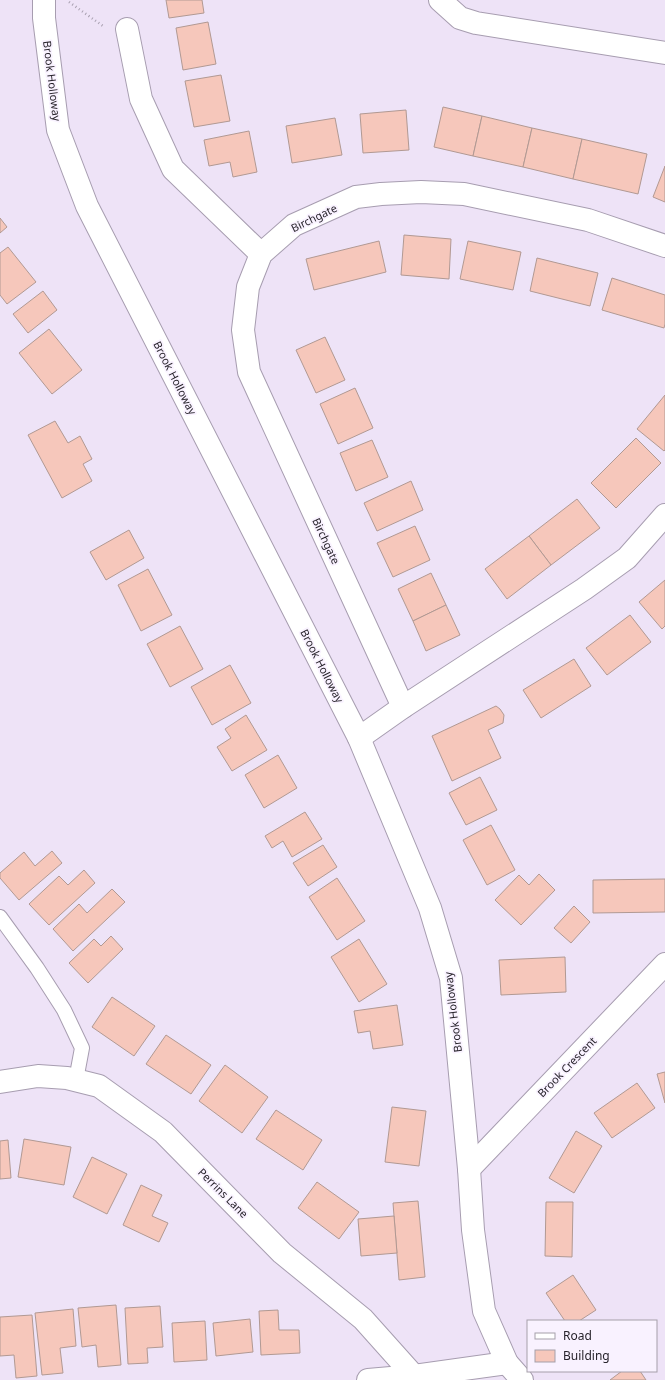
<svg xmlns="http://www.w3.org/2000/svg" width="665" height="1380" font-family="'Noto Sans',sans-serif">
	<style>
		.building { fill: #f6c7bb; stroke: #b19993 }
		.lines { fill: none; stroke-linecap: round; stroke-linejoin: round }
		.lane-casing { stroke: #a79db0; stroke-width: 16 }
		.street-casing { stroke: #a79db0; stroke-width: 24 }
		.secondary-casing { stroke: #a79db0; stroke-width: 24 }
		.path { stroke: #a9a1b1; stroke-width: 2.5; stroke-dasharray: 1 3; stroke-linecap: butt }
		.lane { stroke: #fff; stroke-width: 14 }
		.street { stroke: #fff; stroke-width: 22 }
		.secondary { stroke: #fff; stroke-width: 22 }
		.labels { text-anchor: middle; stroke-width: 3.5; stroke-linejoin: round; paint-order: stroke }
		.street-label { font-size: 11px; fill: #27232b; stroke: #f9f2ff }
	</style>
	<rect width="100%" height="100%" fill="#eee3f7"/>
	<g class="building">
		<polygon points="166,0 202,0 204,13 169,18"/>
		<polygon points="208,22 216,64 183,70 176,28"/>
		<polygon points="221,75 230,121 194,127 185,81"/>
		<polygon points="443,107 482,116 473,156 434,147"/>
		<polygon points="406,110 409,150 363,153 360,114"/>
		<polygon points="482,116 532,128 523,167 473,156"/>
		<polygon points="335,118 342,155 292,163 286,126"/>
		<polygon points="532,128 582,139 573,179 523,167"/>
		<polygon points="249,131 257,172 233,177 230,162 209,166 204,140"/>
		<polygon points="582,139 647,154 638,194 573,179"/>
		<polygon points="665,166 665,202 653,197"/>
		<polygon points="0,218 7,227 0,233"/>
		<polygon points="404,235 451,239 449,279 401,275"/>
		<polygon points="379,241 386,272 314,290 306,259"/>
		<polygon points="468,241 521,252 513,290 460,279"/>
		<polygon points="8,247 36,282 7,304 0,295 0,253"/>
		<polygon points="537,258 598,273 590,306 530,291"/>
		<polygon points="612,278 665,295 665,324 664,328 602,310"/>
		<polygon points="43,291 57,310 28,333 13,314"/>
		<polygon points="49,329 82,370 52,394 19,353"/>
		<polygon points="325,337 345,380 316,393 296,350"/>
		<polygon points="355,388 373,428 338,444 320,404"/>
		<polygon points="665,395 665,450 664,451 637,429"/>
		<polygon points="55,421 68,443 80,436 92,459 83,464 92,481 62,498 28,435"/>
		<polygon points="636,438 661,463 616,508 591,483"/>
		<polygon points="372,440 388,477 356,491 340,453"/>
		<polygon points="411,481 423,510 377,531 364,503"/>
		<polygon points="577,499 600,528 551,565 529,536"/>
		<polygon points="415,526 430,560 393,577 377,543"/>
		<polygon points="129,530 144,558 106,580 90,552"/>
		<polygon points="529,536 551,565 507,599 485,569"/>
		<polygon points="148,569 172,615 141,631 118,585"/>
		<polygon points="431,573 446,605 413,621 398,589"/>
		<polygon points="665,580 665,626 662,629 639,602"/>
		<polygon points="446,605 460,635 426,651 413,621"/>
		<polygon points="630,615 651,642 607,675 586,648"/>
		<polygon points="180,626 203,669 170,687 147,644"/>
		<polygon points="574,659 591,686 541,718 523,690"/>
		<polygon points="230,665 251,703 212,725 191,687"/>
		<polygon points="496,706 500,709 504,715 503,723 488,730 501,758 452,781 432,736"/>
		<polygon points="246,715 267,750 232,771 217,747 231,738 225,729"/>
		<polygon points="278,755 297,788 264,808 245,775"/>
		<polygon points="480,777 497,810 466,825 449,793"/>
		<polygon points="305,812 322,839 292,857 283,841 272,848 265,836"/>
		<polygon points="491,825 515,870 487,885 463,840"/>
		<polygon points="323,845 337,867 308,886 293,863"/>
		<polygon points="52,851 62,863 19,900 0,878 0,873 24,852 35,866"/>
		<polygon points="84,870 95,883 49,925 29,904 59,876 68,885"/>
		<polygon points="539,874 555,890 521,925 495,900 519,875 529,885"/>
		<polygon points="337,878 365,921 337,940 309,897"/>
		<polygon points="665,879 665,912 593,913 593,880"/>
		<polygon points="112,889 125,902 73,951 53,929 79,904 87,913"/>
		<polygon points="574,906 590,922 571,943 554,928"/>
		<polygon points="111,936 123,949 88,983 69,963 94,939 101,946"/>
		<polygon points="359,939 387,984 359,1002 331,957"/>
		<polygon points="565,957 566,992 501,995 499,960"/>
		<polygon points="112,997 155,1026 134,1056 92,1027"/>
		<polygon points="397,1005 403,1045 373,1049 370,1031 358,1033 354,1011"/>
		<polygon points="166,1035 211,1065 191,1094 146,1064"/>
		<polygon points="225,1065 268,1097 242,1133 199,1101"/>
		<polygon points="665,1072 665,1103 657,1074"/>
		<polygon points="637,1083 655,1108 612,1138 594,1113"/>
		<polygon points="392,1107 426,1111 419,1166 385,1162"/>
		<polygon points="276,1110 322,1140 303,1170 256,1139"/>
		<polygon points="576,1131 602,1146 574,1193 549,1178"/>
		<polygon points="24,1139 71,1147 64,1185 18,1177"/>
		<polygon points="8,1140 11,1178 0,1179 0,1141"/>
		<polygon points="92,1157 127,1174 107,1214 73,1197"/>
		<polygon points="317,1182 359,1212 339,1239 298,1208"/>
		<polygon points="141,1185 162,1195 152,1216 168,1223 159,1242 123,1225"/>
		<polygon points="418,1201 425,1277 399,1280 393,1203"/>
		<polygon points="546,1202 573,1202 572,1257 545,1256"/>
		<polygon points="394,1216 397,1253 361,1256 358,1219"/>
		<polygon points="573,1275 596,1310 579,1321 565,1321 546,1293"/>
		<polygon points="116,1305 121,1365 98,1367 96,1345 82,1347 78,1308"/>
		<polygon points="160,1306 163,1347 147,1348 148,1363 128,1364 125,1308"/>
		<polygon points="73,1309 76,1346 60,1348 63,1373 42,1375 35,1313"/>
		<polygon points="278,1310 279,1330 299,1330 300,1353 261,1355 259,1311"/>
		<polygon points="32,1315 37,1376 16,1378 14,1355 0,1356 0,1317"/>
		<polygon points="250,1319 253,1352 216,1356 213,1323"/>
		<polygon points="205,1321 207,1360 174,1362 172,1323"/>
		<polygon points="622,1371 640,1371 646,1380 610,1380"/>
	</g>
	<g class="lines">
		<g class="lane-casing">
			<polyline id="lane" points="0,917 37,968 64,1010 82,1048 76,1080"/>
		</g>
		<g class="street-casing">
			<g id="street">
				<polyline points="440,0 460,18 476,23 665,53"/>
				<polyline points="127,29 141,99 173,169 261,254"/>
				<polyline points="403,707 249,372 243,330 248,287 261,254 294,225 356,197 381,194 421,192 464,194 588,220 665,246"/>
				<polyline points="359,738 403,707 584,589 627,558 665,515"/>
				<polyline points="0,1082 38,1076 67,1078 99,1086 163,1132 282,1253 363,1319 414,1376"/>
				<polyline points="469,1169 665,964"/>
			</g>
		</g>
		<g class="secondary-casing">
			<g id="secondary">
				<polyline points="44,0 44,18 58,130 87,206 359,738 430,908 451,978 469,1169 473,1230 484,1311 507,1363 522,1380"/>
				<polyline points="368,1380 414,1376 507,1363"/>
			</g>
		</g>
		<polyline class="path" points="69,2 103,26"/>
		<use href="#lane" class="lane"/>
		<use href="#street" class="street"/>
		<use href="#secondary" class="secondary"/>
	</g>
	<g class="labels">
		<g class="street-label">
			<text transform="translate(52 81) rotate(83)" y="4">Brook Holloway</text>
			<text transform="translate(314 218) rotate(-26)" y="4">Birchgate</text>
			<text transform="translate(175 378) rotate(63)" y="4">Brook Holloway</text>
			<text transform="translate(326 541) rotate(65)" y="4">Birchgate</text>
			<text transform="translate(322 666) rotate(63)" y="4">Brook Holloway</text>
			<text transform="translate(453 1012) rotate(-97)" y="4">Brook Holloway</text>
			<text transform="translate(567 1067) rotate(-46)" y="4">Brook Crescent</text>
			<text transform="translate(223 1193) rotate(45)" y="4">Perrins Lane</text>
		</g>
	</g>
	<rect x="527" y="1320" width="130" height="52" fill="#f9f2ff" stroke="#a59faa"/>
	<rect x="535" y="1333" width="20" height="6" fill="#ffffff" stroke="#a59faa"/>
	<text x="563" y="1340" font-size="12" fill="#27232b">Road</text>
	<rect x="535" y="1350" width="20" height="12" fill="#f6c7bb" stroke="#a59faa"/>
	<text x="563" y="1360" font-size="12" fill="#27232b">Building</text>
</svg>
